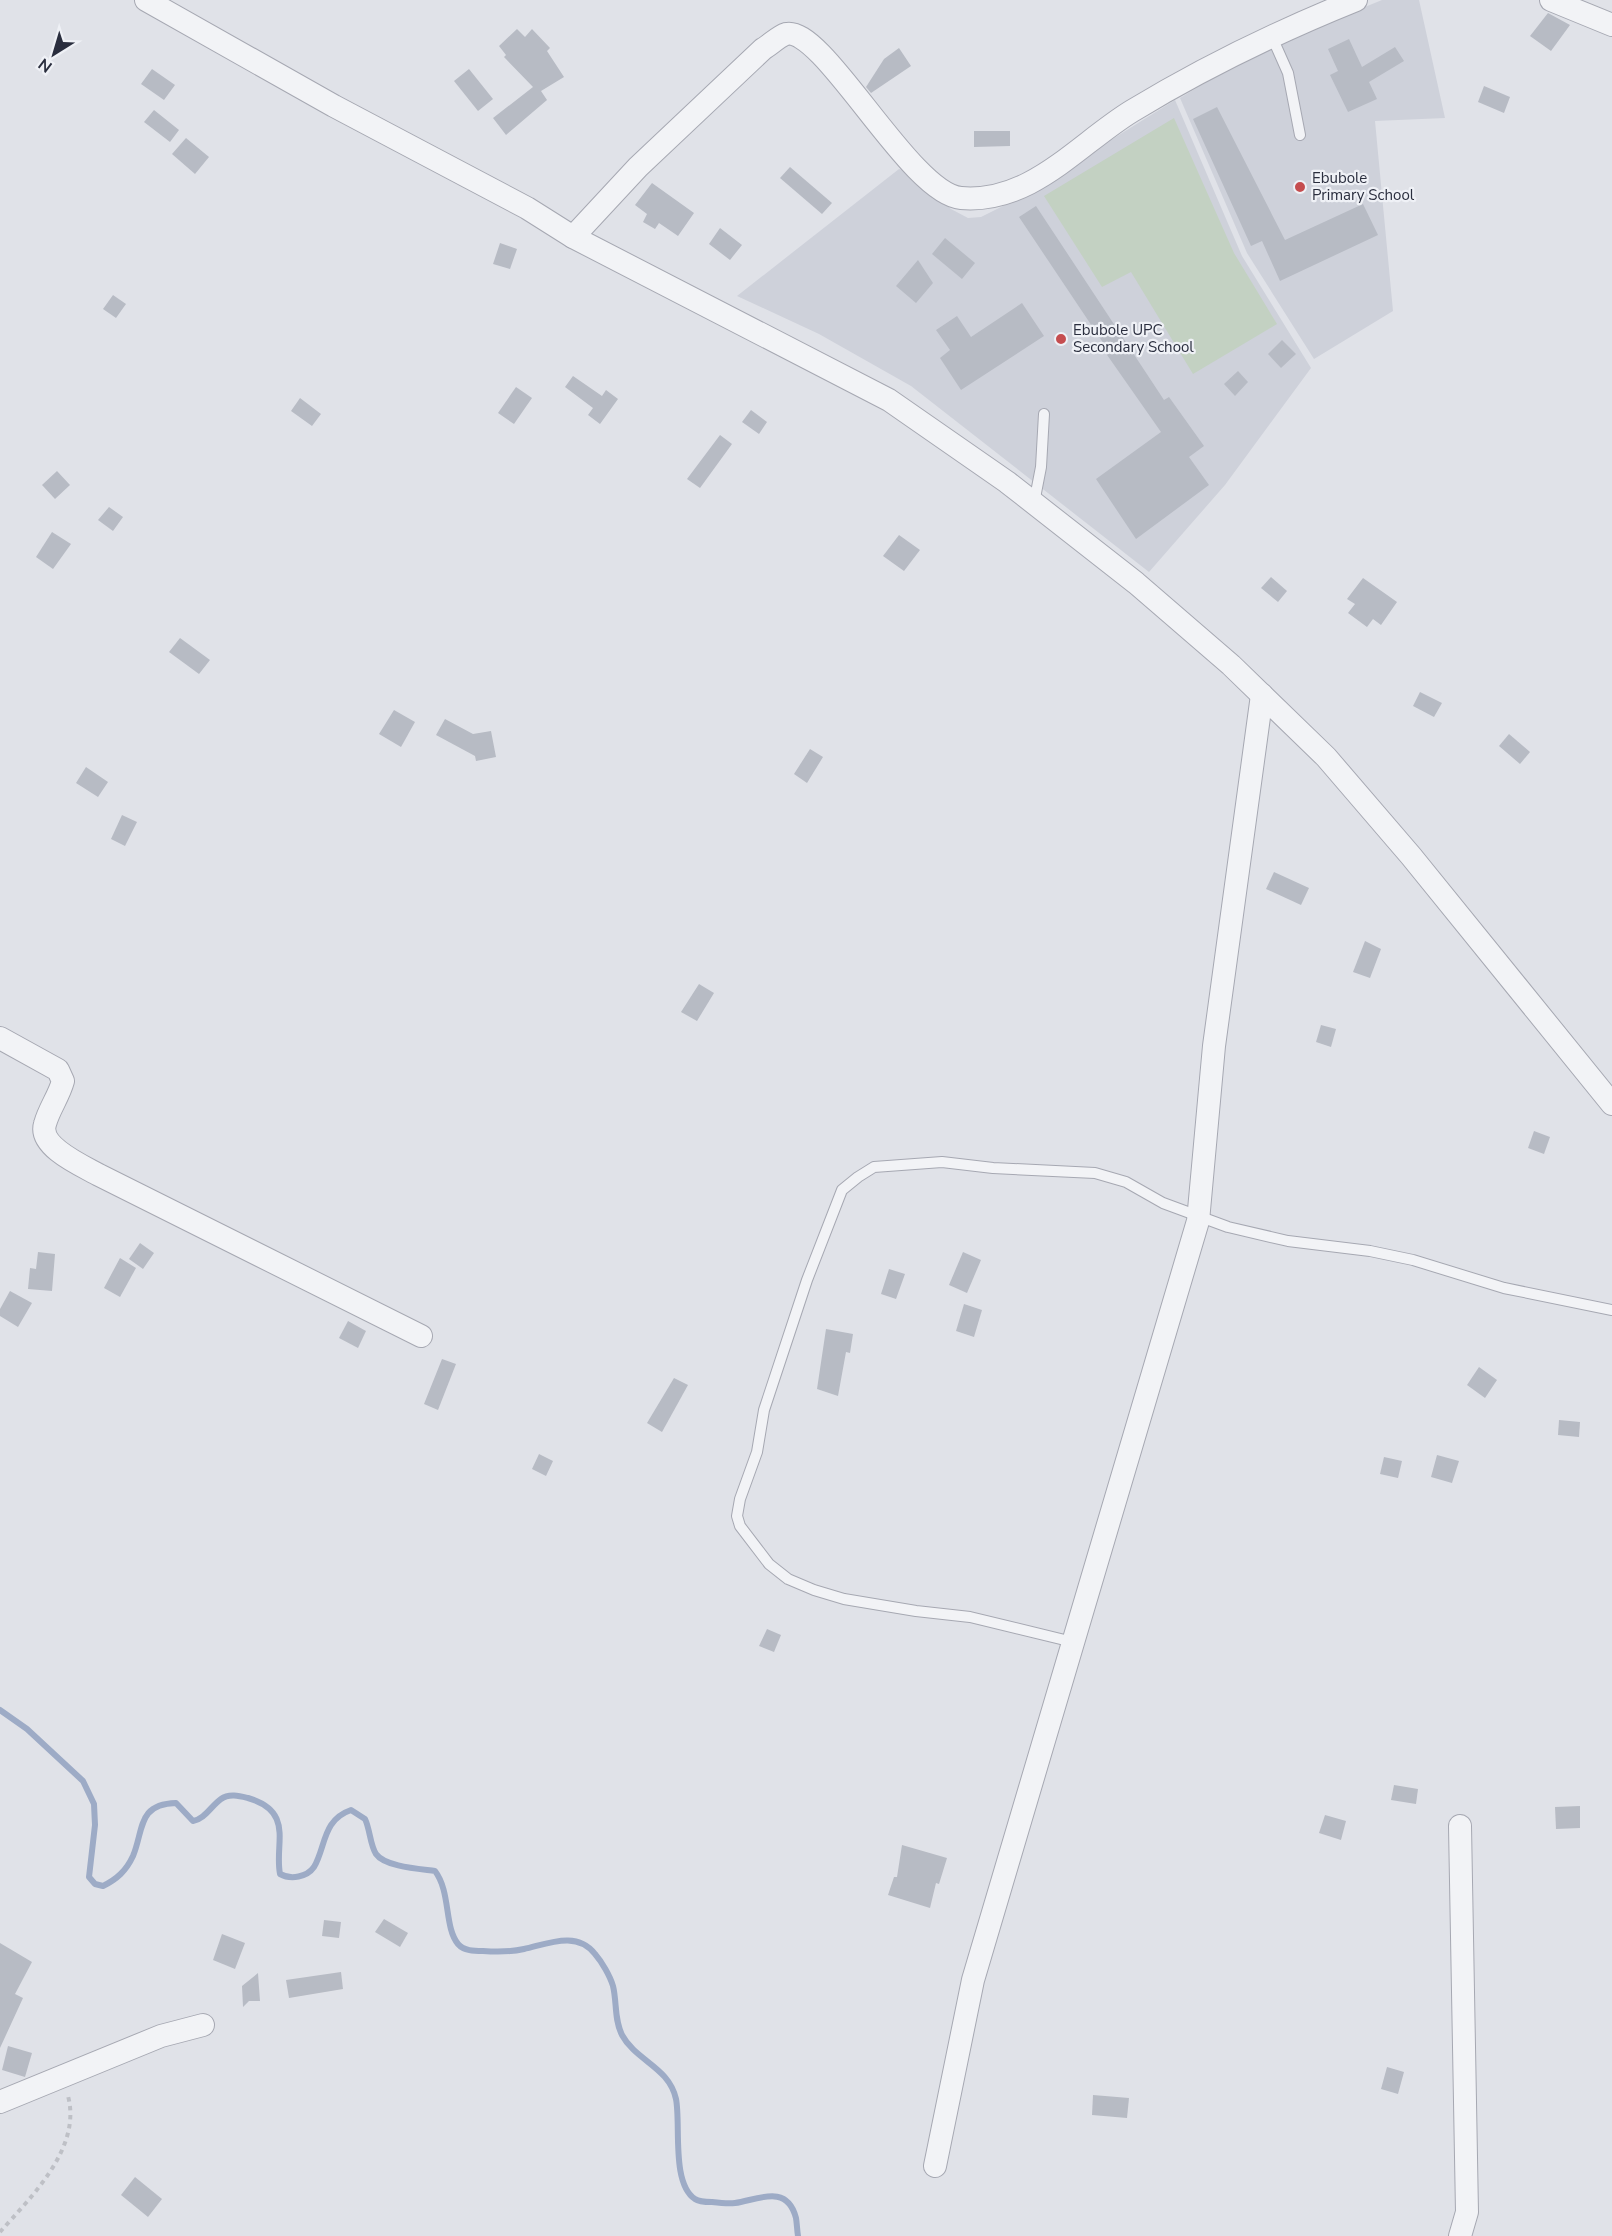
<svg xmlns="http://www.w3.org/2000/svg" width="1612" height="2236" font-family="'Nunito Sans',sans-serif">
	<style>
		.built { fill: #ced1da }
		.green { fill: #c3d1c2 }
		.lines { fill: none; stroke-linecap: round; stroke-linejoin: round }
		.stream { stroke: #9dabc6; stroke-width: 6 }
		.building { fill: #b7bbc4 }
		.lane-casing { stroke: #a6a8b2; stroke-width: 12 }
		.street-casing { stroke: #a6a8b2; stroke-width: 24 }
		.path { stroke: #bec0c6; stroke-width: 4; stroke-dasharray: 4.5 4.5; stroke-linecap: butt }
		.lane { stroke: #f2f3f6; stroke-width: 10 }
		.street { stroke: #f2f3f6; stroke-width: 22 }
		.poi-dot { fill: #c54d4f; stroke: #eff1f6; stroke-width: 2 }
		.labels { text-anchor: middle; stroke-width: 4.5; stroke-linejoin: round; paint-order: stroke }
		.poi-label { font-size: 15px; fill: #2a2e3e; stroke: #eff1f6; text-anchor: start }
	</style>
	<rect width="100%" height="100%" fill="#e0e2e8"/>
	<g class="built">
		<polygon points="1382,0 1419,0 1445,118 1375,121 1393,311 1314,359 1247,253 1180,98 1223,72 1289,38"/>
		<polygon points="1175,100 1242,256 1311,368 1225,485 1149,572 911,386 819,334 737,296 899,169 907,171 951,209 968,218 981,217 1013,201"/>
	</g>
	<polygon class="green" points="1174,118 1234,253 1277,324 1193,374 1131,272 1102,287 1044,196"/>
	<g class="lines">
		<path class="stream" d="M0,1710l27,19 56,52 11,23 1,21 -6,52 6,7 8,2c14,-7 23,-15 30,-30 11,-26 4,-52 43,-53l17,18c12,-2 18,-15 28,-22 8,-6 19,-3 27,-1 47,14 26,46 32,76 11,6 27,3 34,-7 12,-20 8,-47 37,-57l14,9c5,10 5,26 11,35 9,13 45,15 59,17 16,21 9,56 23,73 6,7 16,7 25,7 14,1 28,1 41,-2 23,-5 53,-19 71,5 7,8 15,22 18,32 4,16 1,33 9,49 14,26 47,32 54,64 5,25 -5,84 19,100 4,3 12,3 17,3 8,1 16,2 23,1 22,-3 52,-20 61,15 1,6 1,12 2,18"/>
	</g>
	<g class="building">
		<polygon points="1548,13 1570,25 1551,51 1530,36"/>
		<polygon points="517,29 525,37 532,29 550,48 547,51 564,77 541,91 547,100 506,135 493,118 533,87 504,57 506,55 499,46"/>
		<polygon points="1349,39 1362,67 1395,47 1404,61 1369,82 1377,99 1348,112 1330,75 1338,71 1328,49"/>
		<polygon points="899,48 911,66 871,93 866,87 884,59"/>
		<polygon points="152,69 175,85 164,100 141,84"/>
		<polygon points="469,69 493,99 478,111 454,81"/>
		<polygon points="1484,86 1510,97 1504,113 1478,102"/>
		<polygon points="1217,107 1285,240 1363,204 1378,235 1280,281 1262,241 1251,246 1193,119"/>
		<polygon points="154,110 179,130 170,142 144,122"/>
		<polygon points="974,131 1010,131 1010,146 974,147"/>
		<polygon points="186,138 209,157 195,174 172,154"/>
		<polygon points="790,167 832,203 822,214 780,178"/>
		<polygon points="652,183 694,213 678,236 659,223 655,229 643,222 647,214 635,205"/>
		<polygon points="1036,206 1164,400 1169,397 1204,446 1189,457 1209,485 1136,539 1096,479 1161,432 1105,352 1108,350 1019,217"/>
		<polygon points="720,228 742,245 730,260 709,244"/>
		<polygon points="945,238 975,263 962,279 932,254"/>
		<polygon points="500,243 517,249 510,269 493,264"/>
		<polygon points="918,260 933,283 916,303 896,286"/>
		<polygon points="113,295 126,304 116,318 103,309"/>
		<polygon points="1022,303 1044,336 961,390 940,358 950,350 936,330 957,316 971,337"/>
		<polygon points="1282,340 1296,354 1281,368 1268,354"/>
		<polygon points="1238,371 1248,382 1235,396 1224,384"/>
		<polygon points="573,376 602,396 606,390 618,399 600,424 588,415 593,408 565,387"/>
		<polygon points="516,387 532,398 514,424 498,413"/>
		<polygon points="300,398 321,414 312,426 291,411"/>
		<polygon points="751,410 767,422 759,434 742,422"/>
		<polygon points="720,435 732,444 700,488 687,479"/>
		<polygon points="57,471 70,485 55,499 42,485"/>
		<polygon points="109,507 123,517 113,531 98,520"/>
		<polygon points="52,532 71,544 53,569 36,557"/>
		<polygon points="899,535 920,550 904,571 883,556"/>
		<polygon points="1271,577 1287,591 1278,602 1261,588"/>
		<polygon points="1363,578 1397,602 1381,625 1373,619 1367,627 1348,613 1355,604 1347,599"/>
		<polygon points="180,638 210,660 199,674 169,652"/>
		<polygon points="1420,692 1442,703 1434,717 1413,706"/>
		<polygon points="394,710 415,722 401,747 379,734"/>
		<polygon points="445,719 473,734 491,731 496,757 476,761 475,756 436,735"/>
		<polygon points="1509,734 1530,752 1520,764 1499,746"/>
		<polygon points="810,749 823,757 807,783 794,774"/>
		<polygon points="86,767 108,782 98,797 76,783"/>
		<polygon points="122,815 137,822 125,846 111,839"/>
		<polygon points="1274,872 1309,888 1301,905 1266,889"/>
		<polygon points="1365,941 1381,949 1370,978 1353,972"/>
		<polygon points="699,984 714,993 697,1021 681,1012"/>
		<polygon points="1321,1025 1336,1029 1331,1047 1316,1042"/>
		<polygon points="1534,1131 1550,1137 1544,1154 1528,1148"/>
		<polygon points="140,1243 154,1253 143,1269 129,1259"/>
		<polygon points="38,1252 55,1254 52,1291 28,1289 30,1268 36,1269"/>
		<polygon points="963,1252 981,1260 967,1293 949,1285"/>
		<polygon points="120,1258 136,1268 120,1297 104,1288"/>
		<polygon points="889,1269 905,1274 896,1299 881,1294"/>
		<polygon points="10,1291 32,1303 18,1327 0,1316 0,1309"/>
		<polygon points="964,1304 982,1310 974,1337 956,1331"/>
		<polygon points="348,1321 366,1331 358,1348 339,1338"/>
		<polygon points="826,1329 853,1334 850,1353 846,1352 838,1396 817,1389"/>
		<polygon points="442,1359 456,1364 438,1410 424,1404"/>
		<polygon points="1479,1367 1497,1380 1485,1398 1467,1385"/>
		<polygon points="674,1378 688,1385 662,1432 647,1423"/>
		<polygon points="1559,1420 1580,1422 1579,1437 1558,1435"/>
		<polygon points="539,1454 553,1461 546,1476 532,1469"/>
		<polygon points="1437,1455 1459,1461 1452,1483 1431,1477"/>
		<polygon points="1384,1457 1402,1461 1398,1478 1380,1474"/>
		<polygon points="767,1629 781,1635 774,1652 759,1646"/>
		<polygon points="1394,1785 1418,1789 1416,1804 1391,1800"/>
		<polygon points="1580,1806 1580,1828 1556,1829 1555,1807"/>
		<polygon points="1325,1815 1346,1821 1341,1840 1319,1833"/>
		<polygon points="902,1845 947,1858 939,1884 936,1883 930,1908 888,1895 894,1877 897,1877"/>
		<polygon points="384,1919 408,1933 400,1947 375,1932"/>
		<polygon points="324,1920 341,1922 339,1938 322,1936"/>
		<polygon points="222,1934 245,1943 235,1969 213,1960"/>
		<polygon points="0,1943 32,1962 15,1994 23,1998 0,2048"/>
		<polygon points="341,1972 343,1989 289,1998 286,1980"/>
		<polygon points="258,1973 260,2001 249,2001 243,2007 242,1986"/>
		<polygon points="8,2046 32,2053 25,2077 2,2070"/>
		<polygon points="1387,2067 1404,2072 1398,2094 1381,2089"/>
		<polygon points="1093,2095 1129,2098 1127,2118 1092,2115"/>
		<polygon points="135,2177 162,2199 148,2217 121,2195"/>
	</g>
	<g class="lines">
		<g class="lane-casing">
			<g id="lane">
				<polyline points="1272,37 1288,73 1300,135"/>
				<polyline points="1034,503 1041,467 1044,414"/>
				<polyline points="1073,1642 970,1617 916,1611 844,1599 814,1590 788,1579 769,1564 740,1526 737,1516 740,1499 757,1452 764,1410 807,1280 842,1190 858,1177 874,1167 942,1162 993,1168 1095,1173 1126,1182 1163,1203 1228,1227 1288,1241 1370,1251 1413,1260 1504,1288 1612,1310"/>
			</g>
		</g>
		<g class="street-casing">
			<g id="street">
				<polyline points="146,0 334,106 527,208 573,237 889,400 1007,482 1136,583 1231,665 1326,757 1411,856 1612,1104"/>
				<polyline points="1551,0 1612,25"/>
				<path d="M573,237l65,-70 125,-118c7,-4 16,-13 23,-15 37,-9 124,160 175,164 70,6 117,-54 171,-87 71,-43 147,-80 224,-111"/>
				<path d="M0,1038l58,32 5,11c-4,15 -14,28 -18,43 -7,23 38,42 54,51l322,161"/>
				<polyline points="1460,1826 1467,2212 1460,2236"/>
				<polyline points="0,2102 161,2036 203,2025"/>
				<polyline points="935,2166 973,1980 1198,1221 1214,1046 1262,695"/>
			</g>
		</g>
		<path class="path" d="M0,2232c31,-35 82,-84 68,-136"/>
		<use href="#lane" class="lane"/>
		<use href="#street" class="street"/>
	</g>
	<g class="poi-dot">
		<circle cx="1300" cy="187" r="6"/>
		<circle cx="1061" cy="339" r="6"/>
	</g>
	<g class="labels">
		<g class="poi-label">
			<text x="1312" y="183">Ebubole<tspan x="1312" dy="17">Primary School</tspan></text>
			<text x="1073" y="335">Ebubole UPC<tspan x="1073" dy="17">Secondary School</tspan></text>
		</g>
	</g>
	<g transform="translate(54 54) rotate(217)" stroke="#eff1f6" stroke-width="4.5" paint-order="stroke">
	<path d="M0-4.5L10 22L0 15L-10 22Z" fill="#2a2e3e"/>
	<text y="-9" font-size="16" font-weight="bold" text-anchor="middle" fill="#2a2e3e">N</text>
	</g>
</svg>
